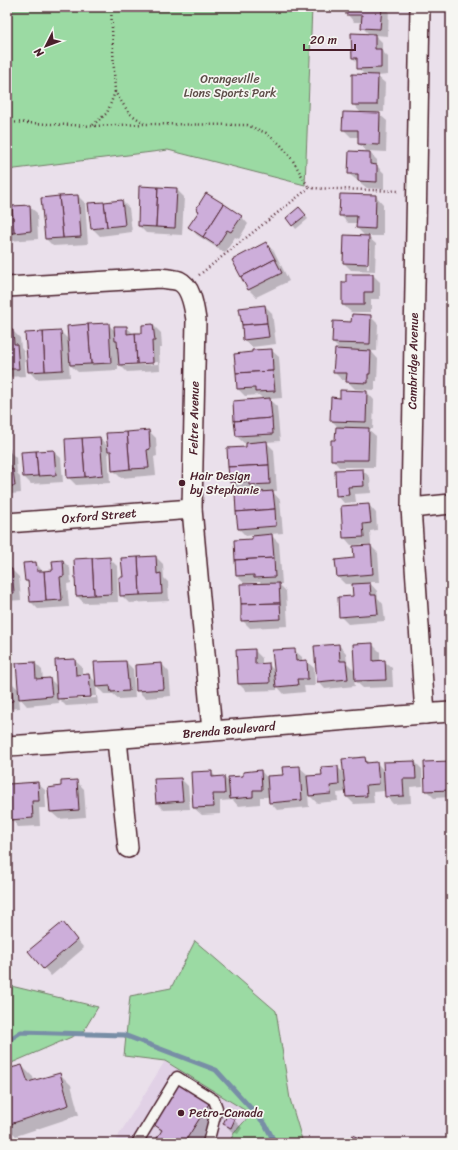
<svg xmlns="http://www.w3.org/2000/svg" width="458" height="1150" font-family="Sriracha,sans-serif">
	<style>
		.built { fill: #e1d1e6 }
		.green { fill: #9bdaa3; stroke: #727c67 }
		.shadow { fill: #0003; fill-rule: evenodd }
		.lines { fill: none; stroke-linecap: round; stroke-linejoin: round }
		.stream { stroke: #788ea6; stroke-width: 5 }
		.building { fill: #cdaeda; stroke: #4a1f2b }
		.lane-casing { stroke: #4a1f2b; stroke-width: 13 }
		.street-casing { stroke: #4a1f2b; stroke-width: 22 }
		.path { stroke: #4a1f2b; stroke-width: 2.5; stroke-dasharray: 1 3; stroke-linecap: butt }
		.lane { stroke: #f6f6f2; stroke-width: 10 }
		.street { stroke: #f6f6f2; stroke-width: 19 }
		.poi-dot { fill: #4a1f2b; stroke: #f6f6f2; stroke-width: 1.5 }
		.labels { text-anchor: middle; stroke-width: 3.5; stroke-linejoin: round; paint-order: stroke }
		.park-label { font-size: 12px; fill: #5e4e49; stroke: #f6f6f2 }
		.street-label { font-size: 12px; fill: #4a1f2b; stroke: #f6f6f2 }
		.poi-label { font-size: 12px; fill: #4a1f2b; stroke: #f6f6f2; text-anchor: start }
	</style>
	<rect width="100%" height="100%" fill="#eae0eb"/>
	<filter id="ink" filterUnits="userSpaceOnUse"><feTurbulence type="fractalNoise" baseFrequency=".025" numOctaves="2"/><feDisplacementMap in="SourceGraphic" scale="8" xChannelSelector="R" yChannelSelector="G"/><feConvolveMatrix kernelMatrix="1 2 1 2 8 2 1 2 1" color-interpolation-filters="sRGB"/></filter>
	<g filter="url(#ink)">
		<polygon class="built" points="165,1061 252,1114 234,1133 229,1143 114,1143"/>
		<g class="green">
			<polygon points="7,7 312,7 305,185 168,150 7,170"/>
			<polygon points="195,941 276,1011 290,1099 303,1143 229,1143 234,1133 251,1114 165,1061 124,1056 130,996 171,988"/>
			<polygon points="7,985 98,1007 83,1032 7,1065"/>
		</g>
		<g class="shadow">
			<polygon points="347,7 389,7 388,36 375,35 382,42 382,51 388,57 388,75 377,76 385,83 384,112 377,112 387,121 386,152 368,151 377,160 377,166 384,173 384,189 367,188 349,174 368,153 359,144 359,137 351,137 343,129 361,113 353,104 365,75 358,68 358,63 353,58 370,35 362,27 363,22 354,22 347,14"/>
			<polygon points="176,189 184,197 182,235 146,233 139,226"/>
			<polygon points="78,196 85,203 88,244 53,246 46,239"/>
			<path d="M376,196l7,8v32h-16l9,8 -1,27 -24,-1 -7,-7 22,-26 -9,-9v-5h-9l-8,-8zM368,243h2l-1,26h-2z"/>
			<polygon points="122,201 129,208 132,232 100,236 92,228"/>
			<polygon points="29,206 37,213 38,239 7,241 7,207"/>
			<polygon points="197,209 241,216 248,224 239,239 235,237 225,253 197,235 190,227 200,212"/>
			<polygon points="302,212 308,219 296,229 293,225"/>
			<polygon points="266,244 274,251 289,281 256,297 249,290 233,260"/>
			<polygon points="373,275 380,282 380,299 371,299 371,312 351,312 343,305 347,283"/>
			<polygon points="265,306 272,313 276,344 252,347 244,340"/>
			<polygon points="370,316 378,324 377,351 371,351 378,359 377,381 375,381 375,390 355,389 347,381 347,380 342,380 334,372 340,350 333,343 352,323"/>
			<path d="M108,324l7,7 11,-4 8,7h9l10,-9 8,8 1,15h-3l1,22 -33,2 -9,-9v7l-40,2 -9,-8 1,13 -34,2 -7,-8 32,-39 8,8zM158,362v2l-33,2v-2z"/>
			<polygon points="7,331 13,331 20,338 21,348 24,352 26,376 7,377"/>
			<polygon points="271,350 279,357 282,398 269,399 277,407 280,441 266,442 274,450 277,491 272,491 280,500 283,533 270,534 279,543 282,584 279,584 286,591 288,626 250,628 242,620 262,585 260,582 244,583 237,576 254,540 253,535 246,536 238,528 258,493 254,489 238,490 231,482 247,448 247,443 244,443 236,436 264,400 259,395 245,396 238,389"/>
			<polygon points="367,392 374,400 373,429 368,429 376,436 375,467 339,467 332,459 339,428 331,420 341,399"/>
			<polygon points="149,431 156,438 157,456 154,457 156,475 121,478 113,470 112,454 108,450 110,483 76,485 68,477 100,438 108,447"/>
			<polygon points="7,450 8,450 16,458 17,474 20,477 21,493 11,494 7,489"/>
			<polygon points="53,451 61,458 63,482 31,484 24,477"/>
			<polygon points="362,470 370,477 371,493 355,494 356,502 344,503 337,495"/>
			<polygon points="369,505 376,513 377,530 370,531 371,544 351,545 344,537"/>
			<polygon points="370,545 378,553 380,582 369,582 377,591 378,598 383,604 385,621 348,624 340,616 354,597 353,584 345,584 338,577"/>
			<polygon points="156,557 163,564 164,578 168,582 169,601 129,603 121,595 124,578"/>
			<polygon points="109,558 117,566 118,602 84,603 77,596"/>
			<polygon points="63,561 70,568 71,583 67,584 69,607 38,609 31,602 30,585 26,581 24,564 36,563 43,572 54,571"/>
			<polygon points="7,570 12,570 19,577 21,600 7,601"/>
			<polygon points="372,644 380,652 380,661 384,661 392,668 393,687 363,688 354,680 355,686 325,689 318,681 339,645 346,653 347,663 355,671"/>
			<polygon points="254,650 262,658 262,664 268,664 275,671 294,650 302,657 302,661 306,661 314,668 315,686 304,686 305,692 284,694 277,686 277,690 246,691 239,684"/>
			<path d="M74,660l8,7v8h7l8,8 29,-21 7,7 2,29 -16,1 -6,-5h-9l-8,-8 2,18 -32,2 -8,-8 1,5 -32,3 -8,-9 1,11 -13,1v-35l1,8h3l8,8 16,-27 7,7 1,10 7,-1 8,8zM96,696v2l-32,2v-2z"/>
			<polygon points="162,664 169,672 171,696 145,698 137,690"/>
			<polygon points="364,758 370,764 377,763 384,771 415,762 422,769 423,786 410,787 411,803 393,804 386,796 385,791 373,792 374,803 354,804 347,797 347,792 337,793 338,801 317,803 308,794 309,807 277,810 270,802 270,797 260,797 260,804 238,806 233,800 220,801 220,814 202,815 194,808 211,772 217,778 224,777 230,784 261,771 268,779 284,776 299,767 307,774 307,777 323,776 337,767 345,774"/>
			<polygon points="451,762 451,797 434,798 426,790"/>
			<polygon points="181,779 188,786 190,809 164,810 157,803"/>
			<polygon points="76,781 84,789 86,817 59,819 51,812 62,787"/>
			<polygon points="37,783 45,790 46,808 39,808 40,826 18,827 11,818 7,819 7,796 10,798"/>
			<polygon points="451,873 451,882 449,880"/>
			<polygon points="62,923 84,948 51,976 44,968"/>
			<polygon points="22,1066 33,1077 34,1081 60,1074 71,1085 79,1115 16,1136 7,1127 7,1071"/>
			<polygon points="209,1103 223,1117 206,1143 155,1143 162,1132 154,1124"/>
			<polygon points="234,1120 242,1128 238,1134 231,1131 224,1123"/>
		</g>
		<g class="lines">
			<polyline class="stream" points="7,1041 21,1032 124,1035 216,1070 265,1124 275,1143"/>
		</g>
		<g class="building">
			<polygon points="346,7 382,7 380,29 361,28 362,15 346,15"/>
			<polygon points="351,33 375,34 375,49 381,49 381,68 357,69 357,58 352,58"/>
			<polygon points="352,74 378,75 377,105 352,105"/>
			<polygon points="343,112 380,113 379,145 358,144 358,130 342,130"/>
			<polygon points="349,151 370,152 370,164 377,165 377,182 358,181 358,174 348,174"/>
			<polygon points="139,186 158,187 156,227 138,226"/>
			<polygon points="158,187 177,188 175,228 156,227"/>
			<polygon points="206,193 224,204 203,237 188,227 199,211 196,209"/>
			<polygon points="340,194 376,195 375,229 356,228 357,216 339,216"/>
			<polygon points="78,195 81,237 63,238 59,196"/>
			<polygon points="59,196 63,238 45,239 41,198"/>
			<polygon points="122,200 125,225 107,227 104,202"/>
			<polygon points="104,202 107,227 91,229 88,203"/>
			<polygon points="224,204 242,216 231,232 227,230 217,246 203,237"/>
			<polygon points="30,205 31,231 14,233 12,206"/>
			<polygon points="7,206 12,206 14,233 7,233"/>
			<polygon points="299,207 306,215 292,226 286,218"/>
			<polygon points="344,235 369,236 368,264 343,263"/>
			<polygon points="266,242 275,259 241,277 232,260"/>
			<polygon points="275,259 282,273 248,290 241,277"/>
			<polygon points="346,274 373,274 373,292 364,292 364,305 342,305 342,282 346,282"/>
			<polygon points="265,305 267,323 242,325 239,308"/>
			<polygon points="352,314 371,315 370,344 332,343 333,321 351,322"/>
			<polygon points="109,323 111,363 91,364 88,324"/>
			<polygon points="267,323 269,337 243,340 242,325"/>
			<polygon points="88,324 91,364 70,365 67,326"/>
			<polygon points="153,324 155,341 152,341 153,363 137,364 135,333 142,333 142,325"/>
			<polygon points="114,326 127,326 127,334 135,333 137,364 119,365 117,341 115,341"/>
			<polygon points="7,330 13,330 14,344 17,344 19,369 7,369"/>
			<polygon points="61,331 63,370 45,371 43,332"/>
			<polygon points="43,332 45,371 28,372 25,333"/>
			<polygon points="272,349 273,371 236,373 234,354 252,352 252,350"/>
			<polygon points="335,349 371,351 370,374 368,374 368,383 346,382 347,373 333,373"/>
			<polygon points="273,371 275,391 255,392 255,388 237,389 236,373"/>
			<polygon points="340,390 367,391 366,422 330,421 331,397 340,398"/>
			<polygon points="270,398 272,418 234,421 233,401"/>
			<polygon points="272,418 273,434 236,436 234,421"/>
			<polygon points="336,427 369,428 368,460 331,460 331,440 335,440"/>
			<polygon points="149,430 150,449 147,450 149,468 130,469 127,432"/>
			<polygon points="127,432 130,469 112,471 111,451 108,451 106,433"/>
			<polygon points="100,437 103,475 85,477 82,438"/>
			<polygon points="82,438 85,477 67,478 65,439"/>
			<polygon points="267,441 269,465 228,467 227,448 246,447 246,443"/>
			<polygon points="7,449 9,449 10,469 13,469 15,486 7,486"/>
			<polygon points="54,450 56,475 38,476 36,451"/>
			<polygon points="36,451 38,476 23,477 21,452"/>
			<polygon points="269,465 270,484 249,485 249,481 230,483 228,467"/>
			<polygon points="363,469 364,486 348,487 349,495 336,496 335,470"/>
			<polygon points="273,491 275,509 236,512 235,494"/>
			<polygon points="369,504 371,523 363,524 364,537 343,538 341,506"/>
			<polygon points="275,509 276,526 238,529 236,512"/>
			<polygon points="272,534 274,558 235,560 234,540 252,539 252,536"/>
			<polygon points="371,545 373,574 337,577 335,560 354,558 353,546"/>
			<polygon points="156,556 157,574 161,573 162,594 140,595 138,557"/>
			<polygon points="110,557 111,594 94,595 92,558"/>
			<polygon points="138,557 140,595 120,596 119,577 123,577 121,558"/>
			<polygon points="92,558 94,595 76,596 74,559"/>
			<polygon points="274,558 275,577 254,578 254,575 236,576 235,560"/>
			<polygon points="63,560 64,576 60,577 62,600 46,601 44,571 53,570 52,561"/>
			<polygon points="36,562 37,571 44,571 46,601 30,602 28,581 25,581 23,563"/>
			<polygon points="7,569 12,569 14,593 7,593"/>
			<polygon points="279,583 280,603 241,604 240,584"/>
			<polygon points="370,583 371,595 376,595 378,614 339,617 338,597 353,596 352,584"/>
			<polygon points="280,603 281,619 241,621 241,604"/>
			<polygon points="373,643 373,661 385,660 386,680 355,681 353,644"/>
			<polygon points="339,644 340,661 346,661 348,679 317,682 314,646"/>
			<polygon points="255,649 255,664 269,663 270,683 238,684 236,650"/>
			<polygon points="295,649 296,661 307,660 308,679 297,679 298,685 276,687 272,650"/>
			<polygon points="75,659 76,675 89,674 91,697 57,699 55,660"/>
			<polygon points="126,661 129,691 111,692 110,686 96,687 94,662"/>
			<polygon points="35,662 36,679 50,678 52,696 19,699 16,663"/>
			<polygon points="162,663 164,689 136,691 135,665"/>
			<polygon points="7,681 11,681 13,701 7,702"/>
			<polygon points="365,757 366,763 377,762 379,784 366,785 367,796 346,797 342,759"/>
			<polygon points="415,761 416,779 403,779 404,796 385,797 383,762"/>
			<polygon points="451,761 451,790 425,791 424,762"/>
			<polygon points="300,766 302,800 269,803 267,776 283,775 282,767"/>
			<polygon points="338,766 339,785 330,786 331,794 309,796 307,776 322,775 321,767"/>
			<polygon points="261,770 262,790 253,790 253,797 230,799 228,777 243,776 243,772"/>
			<polygon points="212,771 212,777 224,776 225,794 213,794 214,807 193,808 191,772"/>
			<polygon points="181,778 183,801 156,803 154,779"/>
			<polygon points="77,780 79,810 50,812 48,788 61,786 61,781"/>
			<polygon points="38,782 39,801 32,801 33,818 10,820 8,784"/>
			<polygon points="63,922 77,940 43,969 28,951"/>
			<polygon points="22,1065 28,1082 60,1073 69,1105 7,1125 7,1069"/>
			<polygon points="179,1083 210,1102 184,1143 154,1143 162,1130 153,1124"/>
			<polygon points="227,1115 235,1119 231,1128 223,1124"/>
			<polygon points="352,1135 364,1140 362,1143 349,1143"/>
		</g>
		<g class="lines">
			<g class="lane-casing">
				<polyline id="lane" points="137,1143 177,1077 214,1100 217,1108 208,1143"/>
			</g>
			<g class="street-casing">
				<g id="street">
					<polyline points="420,7 411,508 425,714"/>
					<path d="M7,287l153,-9c6,1 13,1 19,3 13,6 15,27 17,39l-4,189 20,222"/>
					<polyline points="411,508 451,504"/>
					<polyline points="7,523 192,509"/>
					<polyline points="117,740 128,848"/>
					<path d="M7,746c148,-9 296,-23 444,-34"/>
				</g>
			</g>
			<g class="path">
				<polyline points="111,7 115,92 129,113 144,123"/>
				<polyline points="7,122 92,126 144,124 247,125 266,133 280,144 292,159 309,188"/>
				<polyline points="93,125 107,113 115,92"/>
				<polyline points="199,275 309,188 400,191"/>
			</g>
			<use href="#lane" class="lane"/>
			<use href="#street" class="street"/>
		</g>
	</g>
	<g class="poi-dot">
		<circle cx="182" cy="483" r="4"/>
		<circle cx="181" cy="1113" r="4"/>
	</g>
	<g class="labels">
		<g class="park-label">
			<text x="230" y="83">Orangeville<tspan x="230" dy="14">Lions Sports Park</tspan></text>
		</g>
		<g class="street-label">
			<text transform="translate(413 361) rotate(-89)" y="4">Cambridge Avenue</text>
			<text transform="translate(194 418) rotate(-89)" y="4">Feltre Avenue</text>
			<text transform="translate(99 516) rotate(-5)" y="4">Oxford Street</text>
			<text transform="translate(229 730) rotate(-5)" y="4">Brenda Boulevard</text>
		</g>
		<g class="poi-label">
			<text x="190" y="480">Hair Design<tspan x="190" dy="14">by Stephanie</tspan></text>
			<text x="189" y="1117">Petro-Canada</text>
		</g>
	</g>
	<rect width="458" height="1150" fill="none" stroke="#f6f6f2" stroke-width="24"/>
	<rect x="12" y="12" width="434" height="1126" fill="none" stroke="#4a1f2b" stroke-width="1.5" filter="url(#ink)"/>
	<g transform="translate(46 46) rotate(228)" stroke="#f6f6f2" stroke-width="3" paint-order="stroke">
	<path d="M0-3L7 15L0 10L-7 15Z" fill="#4a1f2b"/>
	<text y="-6" font-size="11" font-weight="bold" text-anchor="middle" fill="#4a1f2b">N</text>
	</g>
	<path d="M304 44v6h51v-6" fill="none" stroke="#4a1f2b" stroke-width="2"/>
	<text x="310" y="44" font-size="12" fill="#4a1f2b" stroke="#f6f6f2" stroke-width="3" paint-order="stroke">20 m</text>
</svg>
